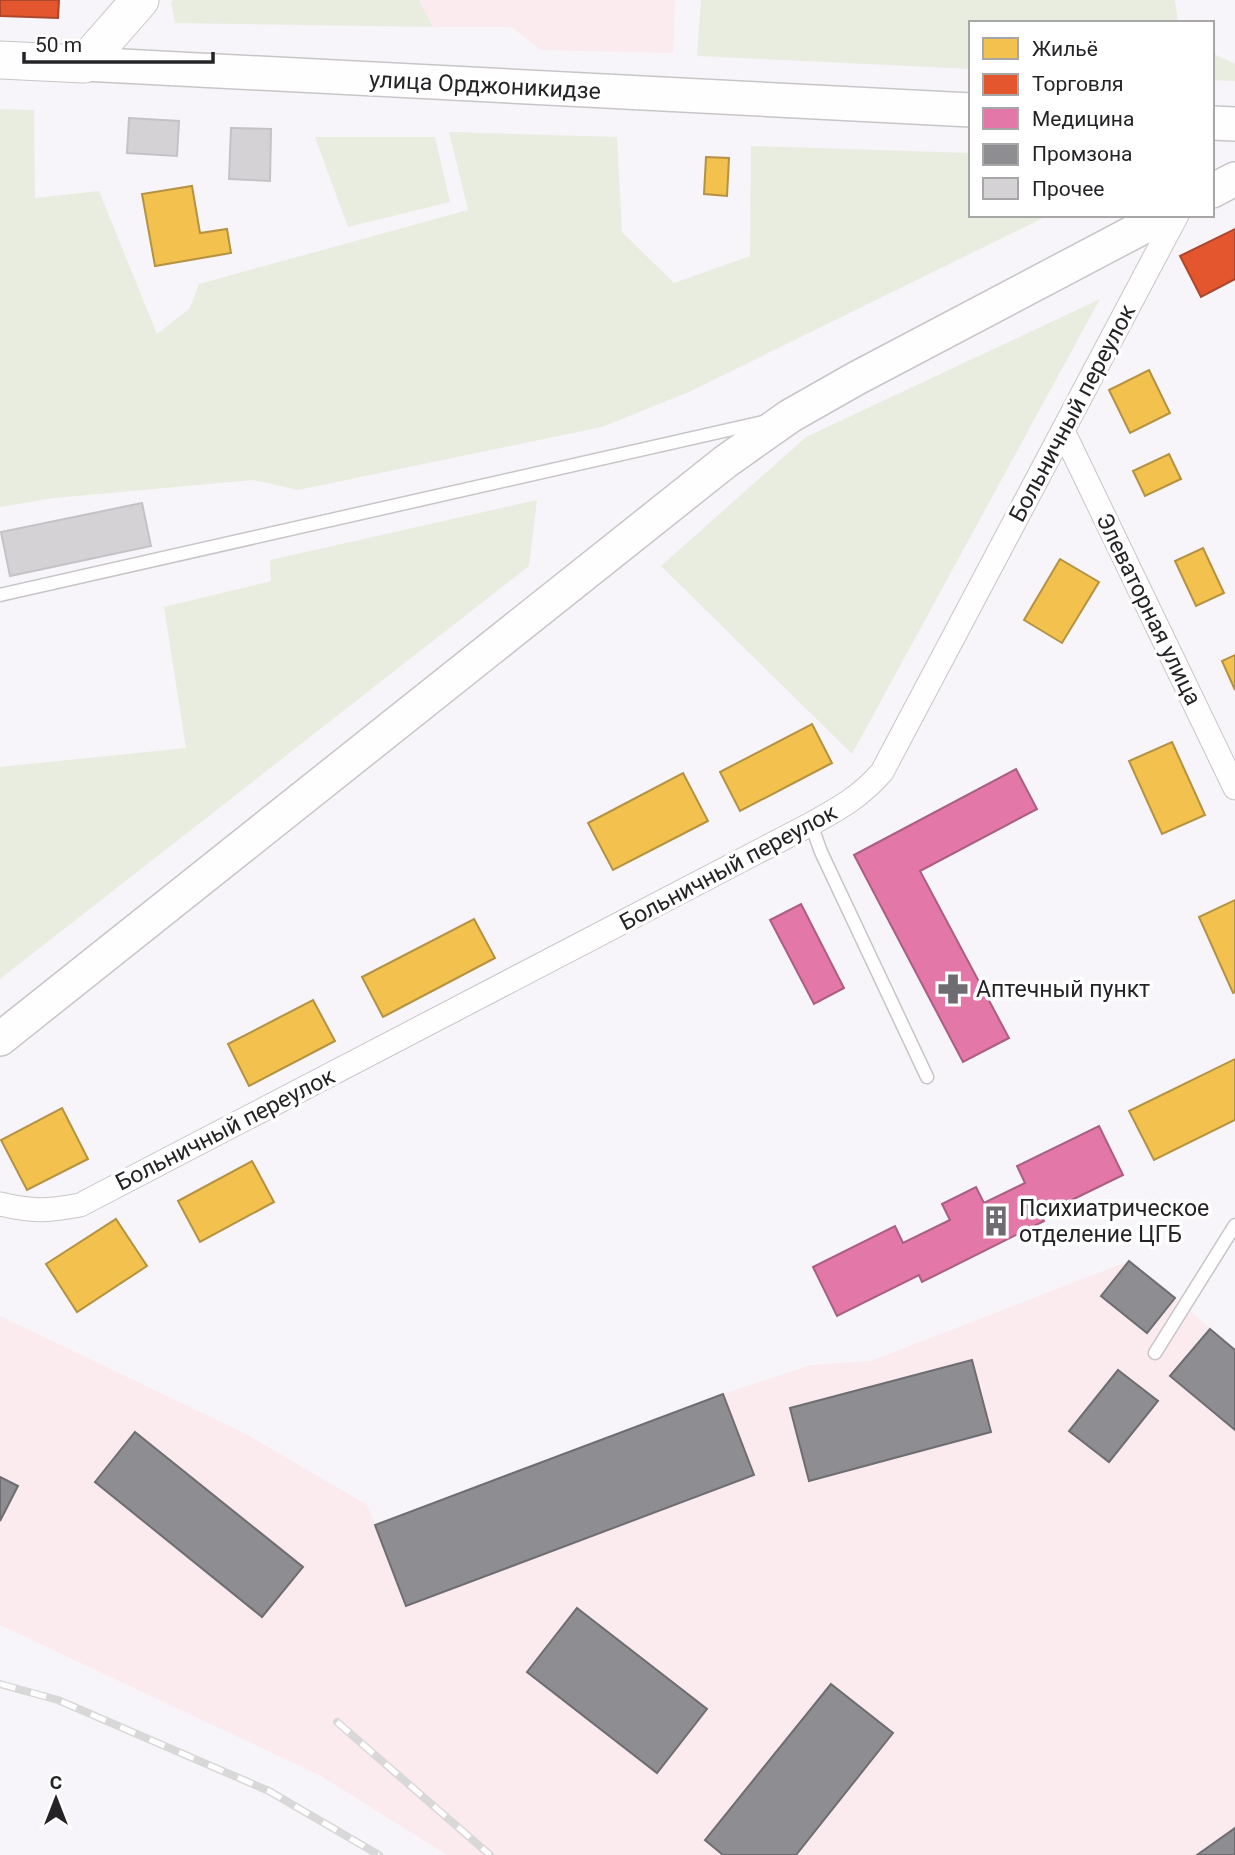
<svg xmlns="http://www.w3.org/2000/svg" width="1235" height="1855" font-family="Roboto,sans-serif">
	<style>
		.industrial { fill: #fbebef }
		.green { fill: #e8ede0 }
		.homes { fill: #f2c14e; stroke: #b49242; stroke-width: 2 }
		.shops { fill: #e4572e; stroke: #ab472c; stroke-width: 2 }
		.health { fill: #e377a8; stroke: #aa5e81; stroke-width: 2 }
		.industry { fill: #8d8d92; stroke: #6e6d72; stroke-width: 2 }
		.building { fill: #d5d2d6; stroke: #c4c2c5; stroke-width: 2 }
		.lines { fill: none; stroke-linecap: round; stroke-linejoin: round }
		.lane-casing { stroke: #c7c5c8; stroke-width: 15 }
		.street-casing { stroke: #c7c5c8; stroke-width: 25 }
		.secondary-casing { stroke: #c7c5c8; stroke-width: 36 }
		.primary-casing { stroke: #c7c5c8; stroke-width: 39 }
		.lane { stroke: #fefefe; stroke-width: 12 }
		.street { stroke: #fefefe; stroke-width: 23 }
		.secondary { stroke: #fefefe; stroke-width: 33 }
		.primary { stroke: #fefefe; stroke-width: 37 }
		.rail-casing { stroke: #d8d8d9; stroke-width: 8 }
		.rail { stroke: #fff; stroke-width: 5; stroke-dasharray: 16; stroke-linecap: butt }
		.labels { text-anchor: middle; stroke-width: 7; stroke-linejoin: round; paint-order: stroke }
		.street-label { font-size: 23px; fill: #252326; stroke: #fff }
		.poi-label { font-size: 23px; fill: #252326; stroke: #fff; text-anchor: start }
	</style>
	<rect width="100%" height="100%" fill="#f7f5f9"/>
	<g class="industrial">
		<polygon points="419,0 675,0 673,53 541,50 511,27 433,27"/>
		<polygon points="1129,1261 1175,1298 1235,1350 1235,1855 447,1855 321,1776 0,1625 0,1316 244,1433 367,1505 375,1525 723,1394 811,1365 871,1361"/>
	</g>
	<g class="green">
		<polygon points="173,0 419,0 433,27 175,23 171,2"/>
		<polygon points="701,0 1175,0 1178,23 971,23 971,69 697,56"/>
		<polygon points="1212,53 1235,64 1235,81 1212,80"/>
		<polygon points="0,109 34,110 35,198 99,191 157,334 190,308 199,284 468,210 449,132 617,137 622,232 674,283 750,256 751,146 971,153 971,215 1049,215 689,392 602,427 298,490 253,480 54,498 0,507"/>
		<polygon points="315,137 435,137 450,202 348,227"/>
		<polygon points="1100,299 852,754 661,566 806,437"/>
		<polygon points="537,500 529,566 0,979 0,767 186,748 164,607 271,581 270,560"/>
	</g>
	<g class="homes">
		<polygon points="706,157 729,158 727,196 704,194"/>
		<polygon points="192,186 200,233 227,229 231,253 155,266 142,194"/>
		<polygon points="1149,370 1170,413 1130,433 1109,390"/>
		<polygon points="1169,454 1181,479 1145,496 1133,471"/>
		<polygon points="1203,548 1224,593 1196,606 1175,561"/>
		<polygon points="1060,559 1099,582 1062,643 1024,620"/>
		<polygon points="1235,655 1235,690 1222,661"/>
		<polygon points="812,724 832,763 740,811 720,772"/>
		<polygon points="1172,742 1205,815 1162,834 1129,761"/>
		<polygon points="683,773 708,821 613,870 588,823"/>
		<polygon points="1235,900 1235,992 1233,993 1199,917"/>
		<polygon points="474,919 495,958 383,1017 362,977"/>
		<polygon points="313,1000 335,1041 249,1086 228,1044"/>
		<polygon points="1235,1059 1235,1120 1154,1160 1129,1111"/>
		<polygon points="62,1108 88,1159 27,1190 1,1140"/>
		<polygon points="252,1161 274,1202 200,1242 178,1201"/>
		<polygon points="116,1219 147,1266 77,1312 46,1264"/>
	</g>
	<g class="shops">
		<polygon points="0,0 59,0 58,18 0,16"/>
		<polygon points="1235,229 1235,279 1201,297 1180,256"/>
	</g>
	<g class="health">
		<polygon points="1016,769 1037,809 920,871 1009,1038 963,1062 854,855"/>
		<polygon points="801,904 844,988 814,1004 770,920"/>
		<polygon points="1099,1126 1123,1175 1041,1215 1044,1221 922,1282 919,1275 837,1316 813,1267 895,1226 903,1243 950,1220 942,1204 976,1187 984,1203 1025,1183 1017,1166"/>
	</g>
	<g class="industry">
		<polygon points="1129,1261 1175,1298 1147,1333 1101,1296"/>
		<polygon points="1210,1329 1235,1350 1235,1430 1170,1376"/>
		<polygon points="972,1360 991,1432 809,1481 790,1408"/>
		<polygon points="1118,1370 1158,1401 1109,1462 1069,1431"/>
		<polygon points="723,1394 754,1475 406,1606 375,1525"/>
		<polygon points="135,1432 303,1567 262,1617 95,1482"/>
		<polygon points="0,1477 18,1486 0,1521"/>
		<polygon points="577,1608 707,1709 657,1773 527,1672"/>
		<polygon points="831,1684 893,1733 796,1855 723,1855 705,1840"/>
		<polygon points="1235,1828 1235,1855 1197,1855"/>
	</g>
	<g class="building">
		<polygon points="129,118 179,121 177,156 127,153"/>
		<polygon points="231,128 271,129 270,181 229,179"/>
		<polygon points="142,503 151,546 10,576 1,532"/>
	</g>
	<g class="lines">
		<g class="lane-casing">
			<g id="lane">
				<polyline points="0,595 763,422"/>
				<polyline points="811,824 821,852 927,1077"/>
				<polyline points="1155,1353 1235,1225"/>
			</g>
		</g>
		<g class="street-casing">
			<g id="street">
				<polyline points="1063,431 1235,788"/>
				<path d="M0,1204c32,8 48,7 80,1l731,-381c29,-16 49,-27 71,-52l295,-557"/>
			</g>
		</g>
		<g class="secondary-casing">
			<g id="secondary">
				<polyline points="84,64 971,110"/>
				<polyline points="1212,123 1235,124"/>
				<polyline points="1212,191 1235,179"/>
				<polyline points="0,1039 725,462 790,416 857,378 1166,215"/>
			</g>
		</g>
		<g class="primary-casing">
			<polyline id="primary" points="0,60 84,64 140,0"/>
		</g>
		<use href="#lane" class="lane"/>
		<use href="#street" class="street"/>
		<use href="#secondary" class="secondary"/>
		<use href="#primary" class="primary"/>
		<g class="rail-casing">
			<g id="rail">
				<polyline points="0,1684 58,1700 269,1791 379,1855"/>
				<polyline points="337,1722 490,1855"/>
			</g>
		</g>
		<use href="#rail" class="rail"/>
	</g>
	<defs>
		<g id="pharmacy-bare" transform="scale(2.415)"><path d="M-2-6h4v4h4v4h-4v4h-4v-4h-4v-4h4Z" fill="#6e6c70" stroke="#fff" stroke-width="2.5" paint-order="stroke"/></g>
		<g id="building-bare" transform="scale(2.415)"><path d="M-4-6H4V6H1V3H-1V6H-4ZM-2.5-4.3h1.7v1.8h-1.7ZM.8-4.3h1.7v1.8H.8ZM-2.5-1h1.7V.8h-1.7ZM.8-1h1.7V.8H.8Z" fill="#6e6c70" stroke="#fff" stroke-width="2.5" paint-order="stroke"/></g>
	</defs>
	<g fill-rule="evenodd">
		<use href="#pharmacy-bare" x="953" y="989"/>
		<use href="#building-bare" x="996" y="1221"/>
	</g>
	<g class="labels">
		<g class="street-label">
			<text transform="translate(485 85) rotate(3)" y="8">улица Орджоникидзе</text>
			<text transform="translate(1072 413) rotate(-62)" y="8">Больничный переулок</text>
			<text transform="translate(1149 609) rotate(64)" y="8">Элеваторная улица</text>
			<text transform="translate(728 867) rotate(-28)" y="8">Больничный переулок</text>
			<text transform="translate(225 1129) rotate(-27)" y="8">Больничный переулок</text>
		</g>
		<g class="poi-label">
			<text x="976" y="997">Аптечный пункт</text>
			<text x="1019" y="1216">Психиатрическое<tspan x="1019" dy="26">отделение ЦГБ</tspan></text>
		</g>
	</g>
	<rect x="969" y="21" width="245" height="196" fill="#ffffff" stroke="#a8a7a8" stroke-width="2"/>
	<rect x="983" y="38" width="35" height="21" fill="#f2c14e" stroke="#a8a7a8" stroke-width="2"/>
	<text x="1032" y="56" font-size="21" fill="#252326">Жильё</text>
	<rect x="983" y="74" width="35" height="21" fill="#e4572e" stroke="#a8a7a8" stroke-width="2"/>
	<text x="1032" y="91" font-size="21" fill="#252326">Торговля</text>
	<rect x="983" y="108" width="35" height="21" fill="#e377a8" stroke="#a8a7a8" stroke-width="2"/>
	<text x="1032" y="126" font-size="21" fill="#252326">Медицина</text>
	<rect x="983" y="144" width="35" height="21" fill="#8d8d92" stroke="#a8a7a8" stroke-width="2"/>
	<text x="1032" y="161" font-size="21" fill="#252326">Промзона</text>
	<rect x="983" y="178" width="35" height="21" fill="#d5d2d6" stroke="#a8a7a8" stroke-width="2"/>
	<text x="1032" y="196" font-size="21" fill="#252326">Прочее</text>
	<g transform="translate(56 1799)" stroke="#ffffff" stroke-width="5" paint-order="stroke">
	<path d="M0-5L12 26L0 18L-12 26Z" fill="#252326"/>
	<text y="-10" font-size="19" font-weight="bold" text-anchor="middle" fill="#252326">С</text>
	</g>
	<path d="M24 52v10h189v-10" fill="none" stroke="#252326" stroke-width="3.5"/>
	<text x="35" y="52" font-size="21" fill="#252326" stroke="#ffffff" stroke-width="5" paint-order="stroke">50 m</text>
</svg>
